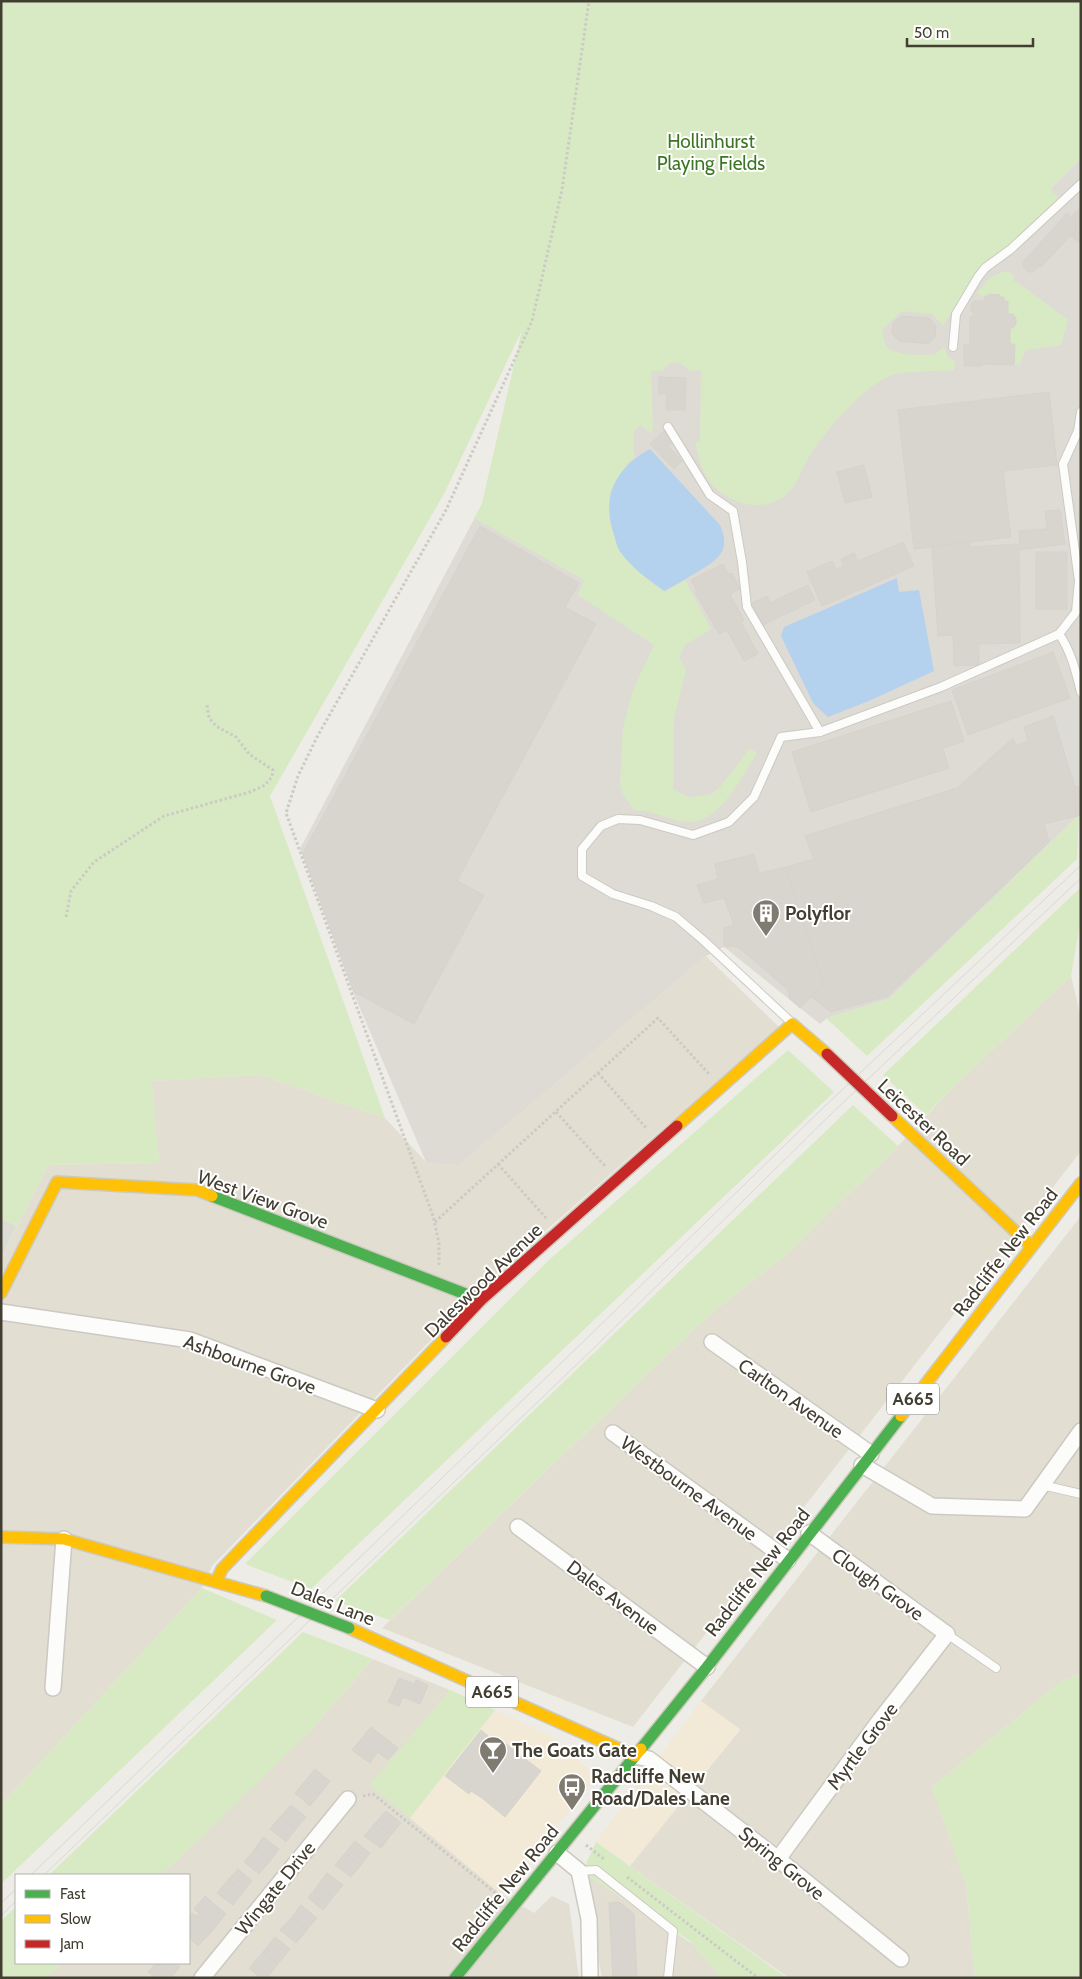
<svg xmlns="http://www.w3.org/2000/svg" width="1082" height="1979" font-family="Cabin,sans-serif">
	<style>
		.residential { fill: #e3ded2 }
		.commercial { fill: #f2e9d7 }
		.industrial { fill: #dedbd4 }
		.green { fill: #d8eac4 }
		.parking { fill: #dddbd6 }
		.water { fill: #b4d2ee }
		.building { fill: #d7d5ce; stroke: #d6d3cc }
		.lines { fill: none; stroke-linecap: round; stroke-linejoin: round }
		.lane-casing { stroke: #ccc9c3; stroke-width: 10 }
		.street-casing { stroke: #ccc9c3; stroke-width: 18 }
		.fast-casing { stroke: #cdcabd; stroke-width: 14 }
		.slow-casing { stroke: #cdcabd; stroke-width: 14 }
		.jam-casing { stroke: #cdcabd; stroke-width: 14 }
		.path { stroke: #cccac5; stroke-width: 3; stroke-dasharray: 2.5 2.5; stroke-linecap: butt }
		.lane { stroke: #fcfcfb; stroke-width: 8 }
		.street { stroke: #fcfcfb; stroke-width: 15 }
		.fast { stroke: #4caf50; stroke-width: 11 }
		.slow { stroke: #ffc107; stroke-width: 11 }
		.jam { stroke: #c62828; stroke-width: 11 }
		.tram { stroke: #d8d8d7; stroke-width: 1 }
		.fast-bridge-casing { stroke: #cdcabd; stroke-width: 14; stroke-linecap: butt }
		.jam-bridge-casing { stroke: #cdcabd; stroke-width: 14; stroke-linecap: butt }
		.fast-bridge { stroke: #4caf50; stroke-width: 11 }
		.jam-bridge { stroke: #c62828; stroke-width: 11 }
		.labels { text-anchor: middle; stroke-width: 4; stroke-linejoin: round; paint-order: stroke }
		.shield { fill: #fff; stroke: #7b7870; stroke-width: 1 }
		.shield-label { font-size: 18px; font-weight: bold; fill: #433e32 }
		.park-label { font-size: 19px; fill: #3d7525; stroke: #fff }
		.poi-label { font-size: 19px; font-weight: bold; fill: #433e32; stroke: #fff; text-anchor: start }
		.street-label { font-size: 19px; fill: #433e32; stroke: #fff }
	</style>
	<rect width="100%" height="100%" fill="#eeece6"/>
	<g class="residential">
		<polygon points="706,956 779,1027 488,1281 212,1566 202,1588 1,1805 1,1258 48,1165 159,1163 151,1081 260,1075 385,1118 426,1162 458,1166"/>
		<polygon points="1071,976 1081,1018 1081,1151 633,1727 382,1628 709,1315 789,1252 898,1146 955,1085"/>
		<polygon points="1081,1216 1081,1673 1062,1681 932,1787 966,1883 975,1978 789,1978 630,1866 740,1730 701,1701"/>
		<polygon points="373,1659 450,1690 371,1785 501,1894 534,1913 552,1896 569,1904 579,1978 45,1978 62,1963 189,1963 189,1875 160,1875 311,1730"/>
		<polygon points="582,1872 694,1945 721,1978 602,1978"/>
	</g>
	<g class="commercial">
		<polygon points="701,1701 740,1729 630,1866 596,1842"/>
		<polygon points="495,1710 548,1734 559,1741 591,1772 590,1785 585,1792 501,1894 410,1818"/>
	</g>
	<polygon class="industrial" points="1081,158 1081,809 1079,815 889,999 827,1018 820,1024 724,947 706,956 458,1166 426,1162 353,992 300,849 482,504 523,327 1050,189"/>
	<g class="green">
		<path d="M1,1h1080v157l-31,31 11,10 -79,70 -39,56 -11,-11 -30,-3 -20,18c1,5 1,11 3,15 9,14 36,10 49,11l10,-8 4,10 7,4 -1,9c-13,1 -55,1 -64,6 -28,11 -64,54 -80,79 -7,11 -12,27 -21,37 -25,26 -71,10 -85,-20 -5,-9 -6,-20 -9,-29l5,-3 1,-70 -11,1c-10,-11 -18,-12 -28,0h-11l2,57 -2,5 -11,-8 -7,7 1,25 -7,7 -18,31 28,76 28,21 20,-12 26,49 -26,16 -6,13 7,11 -12,50 -1,70 15,8 22,-2 10,-8 30,-39 7,5c-15,23 -39,74 -73,69 -17,-3 -32,-12 -50,-12l-12,-18 -2,-8 3,-55 9,-37 22,-47 -76,-50 6,-15 -110,-62 8,-14 40,-174 -77,162 -175,304 115,322 -125,-43 -108,6 7,82 -111,2 -47,93z"/>
		<polygon points="1003,272 1009,272 1015,276 1013,281 1018,283 1068,320 1061,345 1026,350 1020,364 1014,365 1015,345 1010,344 1010,328 1013,328 1016,324 1016,318 1013,314 1008,314 1004,297 1000,297 999,295 990,294 989,296 985,298 977,293 990,278"/>
		<polygon points="1079,815 1077,859 867,1056 826,1018 889,999"/>
		<polygon points="1081,887 1081,918 1071,976 955,1085 926,1115 883,1075"/>
		<polygon points="788,1050 834,1092 311,1589 245,1564 549,1260"/>
		<polygon points="853,1105 898,1146 789,1252 709,1315 390,1620 335,1601"/>
		<polygon points="202,1588 277,1620 1,1884 1,1805"/>
		<polygon points="303,1632 373,1659 311,1730 176,1862 160,1875 49,1875"/>
		<polygon points="1081,1673 1081,1978 975,1978 966,1883 932,1787 1062,1681"/>
		<polygon points="450,1690 495,1710 410,1818 370,1785"/>
		<polygon points="596,1842 787,1978 721,1978 690,1941 582,1872"/>
		<polygon points="16,1907 16,1963 62,1963 45,1978 1,1978 1,1921"/>
	</g>
	<g class="parking">
		<polygon points="1081,709 1081,786 1075,787 1053,716"/>
		<polygon points="1,1219 16,1226 1,1258"/>
	</g>
	<g class="water">
		<path d="M650,449l70,76c11,25 -1,34 -21,46 -12,7 -23,14 -35,20 -16,-12 -31,-22 -43,-38 -4,-5 -5,-12 -7,-18 -13,-38 1,-67 36,-86z"/>
		<polygon points="897,578 899,592 919,590 934,671 869,701 828,717 813,703 781,636 784,627"/>
	</g>
	<g class="building">
		<polygon points="1079,209 1081,210 1081,225 1041,267 1039,266 1033,272 1028,272 1023,267 1023,262 1067,213 1071,217"/>
		<polygon points="1081,225 1081,244 1071,236"/>
		<polygon points="989,294 1000,295 1000,297 1004,297 1004,301 1008,301 1008,314 1013,314 1016,318 1016,324 1013,328 1010,328 1010,344 1015,344 1014,365 982,364 982,366 964,366 964,344 970,345 970,317 974,317 973,313 971,311 971,304 974,301 985,301 985,296 989,296"/>
		<polygon points="901,316 929,318 936,326 935,337 928,344 899,341 892,333 893,323"/>
		<polygon points="659,377 686,378 685,410 666,410 667,394 659,394"/>
		<polygon points="1049,392 1057,465 1003,471 1011,537 914,549 898,410"/>
		<polygon points="664,431 674,441 668,446 682,461 674,469 650,444"/>
		<polygon points="864,465 872,497 845,503 837,472"/>
		<polygon points="1060,510 1065,544 1019,550 1020,643 979,644 979,665 954,666 953,635 938,636 932,547 970,542 970,547 1020,544 1019,531 1047,529 1045,511"/>
		<polygon points="480,526 579,583 565,607 596,624 457,881 484,895 414,1024 354,992 303,853"/>
		<polygon points="903,542 914,566 822,606 807,572 832,561 836,569 844,566 841,559 854,553 858,561"/>
		<rect x="1036" y="552" width="31" height="57"/>
		<polygon points="723,564 728,574 732,573 740,589 730,594 744,620 741,622 758,654 744,661 727,630 719,634 695,592 697,591 691,580"/>
		<polygon points="808,585 815,600 763,625 752,603 767,596 770,603"/>
		<polygon points="1053,652 1070,698 968,735 952,690"/>
		<polygon points="951,701 964,741 943,748 949,768 811,812 792,752"/>
		<polygon points="1053,716 1075,787 1078,786 1081,793 1081,815 1044,824 1049,842 888,996 831,1012 811,997 823,984 786,867 814,859 805,836 957,788 1013,738 1016,746 1028,741 1024,727"/>
		<polygon points="754,854 759,873 786,867 823,984 800,1008 790,999 788,990 738,947 724,946 724,928 734,925 724,898 704,903 697,885 718,879 715,864"/>
		<polygon points="399,1678 414,1684 416,1680 428,1685 420,1704 403,1697 399,1706 388,1702"/>
		<polygon points="371,1727 398,1748 388,1760 378,1752 370,1763 352,1750"/>
		<polygon points="481,1730 493,1740 496,1736 541,1771 505,1817 482,1798 471,1791 469,1794 445,1776"/>
		<polygon points="315,1769 330,1781 320,1794 305,1781"/>
		<polygon points="305,1781 320,1794 310,1806 295,1793"/>
		<polygon points="291,1805 306,1817 296,1829 280,1817"/>
		<polygon points="386,1811 401,1823 391,1835 375,1823"/>
		<polygon points="280,1817 296,1829 286,1842 270,1829"/>
		<polygon points="375,1823 391,1835 381,1848 364,1836"/>
		<polygon points="263,1837 279,1849 270,1861 255,1849"/>
		<polygon points="355,1841 370,1853 361,1865 345,1853"/>
		<polygon points="255,1849 270,1861 259,1874 244,1862"/>
		<polygon points="345,1853 361,1865 351,1877 335,1865"/>
		<polygon points="238,1869 252,1881 243,1892 228,1880"/>
		<polygon points="327,1873 343,1885 333,1897 318,1885"/>
		<polygon points="228,1880 243,1892 233,1905 217,1893"/>
		<polygon points="318,1885 333,1897 323,1910 308,1898"/>
		<polygon points="205,1896 226,1914 213,1930 196,1916 199,1913 194,1909"/>
		<polygon points="619,1902 634,1914 637,1978 613,1978 609,1903"/>
		<polygon points="301,1905 317,1918 307,1930 291,1918"/>
		<polygon points="192,1913 213,1930 198,1946 189,1938 189,1916"/>
		<polygon points="291,1918 307,1930 296,1943 280,1930"/>
		<polygon points="275,1937 290,1949 278,1964 263,1952"/>
		<polygon points="263,1952 278,1964 267,1978 261,1978 249,1968"/>
		<polygon points="156,1963 175,1963 180,1967 171,1978 156,1978 148,1972"/>
	</g>
	<g class="lines">
		<g class="lane-casing">
			<g id="lane">
				<polyline points="953,347 956,314 978,277 985,268 1011,249 1081,184"/>
				<polyline points="668,427 710,495 733,511 742,562 747,607 820,732"/>
				<path d="M1059,634c12,17 17,38 22,58"/>
				<polyline points="791,1022 703,940 676,917 651,906 613,894 582,876 582,849 601,826 618,819 640,820 693,835 729,822 754,797 781,737 820,732 941,687 1059,634 1076,612 1079,581 1063,464 1078,431 1081,412"/>
				<polyline points="1042,1485 1081,1494"/>
				<polyline points="947,1634 996,1668"/>
				<polyline points="579,1871 596,1870 673,1931 668,1978"/>
			</g>
		</g>
		<g class="street-casing">
			<g id="street">
				<polyline points="1,1312 190,1340 377,1410"/>
				<polyline points="712,1342 871,1454"/>
				<polyline points="613,1433 788,1560"/>
				<polyline points="862,1465 932,1506 1025,1509 1081,1431"/>
				<polyline points="518,1527 707,1667"/>
				<polyline points="53,1688 64,1539"/>
				<polyline points="635,1756 649,1759 778,1859 901,1959"/>
				<polyline points="557,1853 579,1871 589,1919 590,1978"/>
				<polyline points="778,1859 880,1720 947,1634 809,1533"/>
				<polyline points="202,1978 348,1799"/>
			</g>
		</g>
		<g class="fast-casing">
			<g id="fast">
				<polyline points="212,1196 481,1300"/>
				<polyline points="641,1749 707,1667 901,1416"/>
				<polyline points="455,1978 635,1756"/>
			</g>
		</g>
		<g class="slow-casing">
			<g id="slow">
				<polyline points="892,1116 1031,1246"/>
				<polyline points="677,1126 792,1024 827,1054"/>
				<polyline points="1,1293 57,1182 197,1190 212,1196"/>
				<polyline points="901,1416 1081,1183"/>
				<polyline points="1,1537 64,1539 266,1596"/>
				<polyline points="217,1580 222,1569 446,1337"/>
				<polyline points="349,1628 635,1756 641,1749"/>
			</g>
		</g>
		<g class="jam-casing">
			<polyline id="jam" points="446,1337 481,1300 677,1126"/>
		</g>
		<g class="path">
			<polyline points="66,917 71,891 94,862 164,816 250,792 265,785 272,777 273,770 249,754 236,737 216,726 209,718 207,705"/>
			<polyline points="598,1073 647,1129"/>
			<polyline points="556,1112 605,1166"/>
			<polyline points="498,1164 546,1218"/>
			<polyline points="435,1222 658,1018 709,1074"/>
			<polyline points="439,1265 439,1243 433,1216 286,813 298,776 317,737 446,510 532,321 562,190 589,1"/>
			<polyline points="363,1796 373,1794 498,1895"/>
			<polyline points="586,1845 605,1860"/>
			<polyline points="627,1877 758,1978"/>
		</g>
		<use href="#lane" class="lane"/>
		<use href="#street" class="street"/>
		<use href="#fast" class="fast"/>
		<use href="#slow" class="slow"/>
		<use href="#jam" class="jam"/>
		<g class="tram">
			<polyline points="31,1875 586,1339 826,1105 1081,865"/>
			<polyline points="44,1875 596,1346 832,1113 1081,878"/>
			<polyline points="1,1903 16,1889"/>
			<polyline points="1,1916 16,1901"/>
		</g>
		<g class="fast-bridge-casing">
			<polyline id="fast-bridge" points="266,1596 349,1628"/>
		</g>
		<g class="jam-bridge-casing">
			<polyline id="jam-bridge" points="827,1054 892,1116"/>
		</g>
		<use href="#fast-bridge" class="fast-bridge"/>
		<use href="#jam-bridge" class="jam-bridge"/>
	</g>
	<defs>
		<g id="building-pin" transform="scale(1.4375)"><path d="M0 17L-7.5 6A9.5 9.5 0 1 1 7.5 6Z" fill="#7f7b71" stroke="#fff"/><path d="M-4-6H4V6H1V3H-1V6H-4ZM-2.5-4.3h1.7v1.8h-1.7ZM.8-4.3h1.7v1.8H.8ZM-2.5-1h1.7V.8h-1.7ZM.8-1h1.7V.8H.8Z" fill="#fff"/></g>
		<g id="bar-pin" transform="scale(1.4375)"><path d="M0 17L-7.5 6A9.5 9.5 0 1 1 7.5 6Z" fill="#7f7b71" stroke="#fff"/><path d="M-6-5H6L.8 .8V4.5H3.5V6h-7V4.5H-.8V.8Z" fill="#fff"/></g>
		<g id="bus-pin" transform="scale(1.4375)"><path d="M0 17L-7.5 6A9.5 9.5 0 1 1 7.5 6Z" fill="#7f7b71" stroke="#fff"/><path d="M-5-6H5V4H4V6H2V4H-2V6H-4V4H-5ZM-3.5-4V0h7V-4ZM-3.5 1.2v1.5H-2V1.2ZM2 1.2v1.5H3.5V1.2Z" fill="#fff"/></g>
	</defs>
	<g fill-rule="evenodd">
		<use href="#building-pin" x="766" y="913"/>
		<use href="#bar-pin" x="493" y="1750"/>
		<use href="#bus-pin" x="572" y="1787"/>
	</g>
	<g class="labels">
		<g class="shield">
			<rect x="887" y="1383.5" width="52" height="31" rx="4"/>
			<rect x="466" y="1676.5" width="52" height="31" rx="4"/>
		</g>
		<g class="shield-label">
			<text x="913" y="1405">A665</text>
			<text x="492" y="1698">A665</text>
		</g>
		<g class="park-label">
			<text x="711" y="148">Hollinhurst<tspan x="711" dy="22">Playing Fields</tspan></text>
		</g>
		<g class="poi-label">
			<text x="785" y="920">Polyflor</text>
			<text x="512" y="1757">The Goats Gate</text>
			<text x="591" y="1783">Radcliffe New<tspan x="591" dy="22">Road/Dales Lane</tspan></text>
		</g>
		<g class="street-label">
			<text transform="translate(924 1122) rotate(43)" y="7">Leicester Road</text>
			<text transform="translate(263 1199) rotate(20)" y="7">West View Grove</text>
			<text transform="translate(1005 1252) rotate(-52)" y="7">Radcliffe New Road</text>
			<text transform="translate(483 1280) rotate(-44)" y="7">Daleswood Avenue</text>
			<text transform="translate(250 1364) rotate(20)" y="7">Ashbourne Grove</text>
			<text transform="translate(791 1398) rotate(35)" y="7">Carlton Avenue</text>
			<text transform="translate(689 1488) rotate(36)" y="7">Westbourne Avenue</text>
			<text transform="translate(757 1572) rotate(-52)" y="7">Radcliffe New Road</text>
			<text transform="translate(878 1584) rotate(36)" y="7">Clough Grove</text>
			<text transform="translate(613 1597) rotate(37)" y="7">Dales Avenue</text>
			<text transform="translate(333 1603) rotate(22)" y="7">Dales Lane</text>
			<text transform="translate(862 1746) rotate(-53)" y="7">Myrtle Grove</text>
			<text transform="translate(782 1863) rotate(39)" y="7">Spring Grove</text>
			<text transform="translate(275 1888) rotate(-51)" y="7">Wingate Drive</text>
			<text transform="translate(505 1888) rotate(-51)" y="7">Radcliffe New Road</text>
		</g>
	</g>
	<rect width="1082" height="1979" fill="none" stroke="#433e32" stroke-width="5"/>
	<rect x="15" y="1874" width="175" height="90" fill="#ffffff" stroke="#b4b2ad"/>
	<rect x="25" y="1890" width="25" height="8" fill="#4caf50" stroke="#b4b2ad"/>
	<text x="60" y="1899" font-size="15" fill="#433e32">Fast</text>
	<rect x="25" y="1915" width="25" height="8" fill="#ffc107" stroke="#b4b2ad"/>
	<text x="60" y="1924" font-size="15" fill="#433e32">Slow</text>
	<rect x="25" y="1940" width="25" height="8" fill="#c62828" stroke="#b4b2ad"/>
	<text x="60" y="1949" font-size="15" fill="#433e32">Jam</text>
	<path d="M907 38v8h126v-8" fill="none" stroke="#433e32" stroke-width="2.5"/>
	<text x="914" y="38" font-size="15" fill="#433e32" stroke="#ffffff" stroke-width="4" paint-order="stroke">50 m</text>
</svg>
